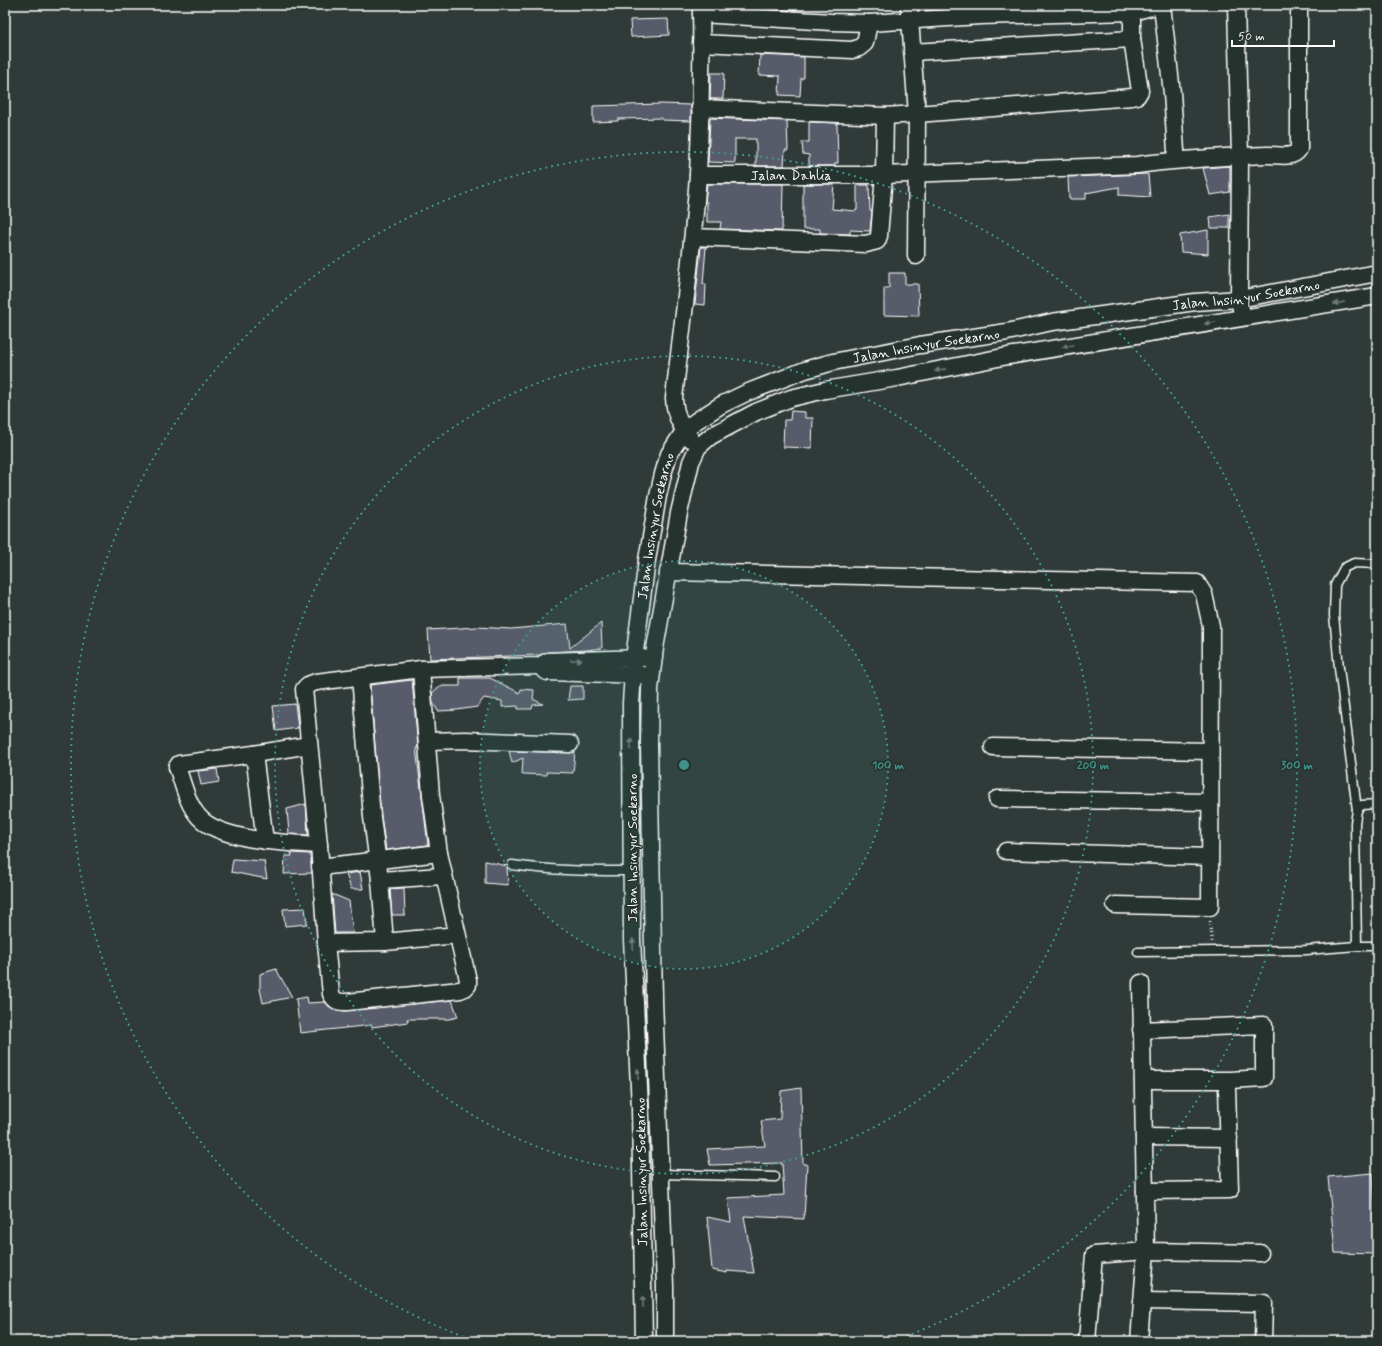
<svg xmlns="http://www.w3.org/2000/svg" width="1382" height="1346" font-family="Mynerve,sans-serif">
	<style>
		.building { fill: #585c6a; stroke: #fff }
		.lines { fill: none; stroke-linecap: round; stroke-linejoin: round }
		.lane-casing { stroke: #fff; stroke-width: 11 }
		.street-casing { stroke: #fff; stroke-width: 19 }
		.path { stroke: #fff; stroke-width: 2.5; stroke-dasharray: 1 3; stroke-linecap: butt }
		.lane { stroke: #26332d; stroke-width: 8 }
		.street { stroke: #26332d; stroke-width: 16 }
		.oneway { fill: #727a76 }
		.ring { fill: none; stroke: #3f918b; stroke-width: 2; stroke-dasharray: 2 4 }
		.labels { text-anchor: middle; stroke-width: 3; stroke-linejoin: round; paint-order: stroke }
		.street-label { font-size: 14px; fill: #fff; stroke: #26332d }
		.centre { fill: #3f918b; stroke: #26332d; stroke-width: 2 }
		.ring-label { font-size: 12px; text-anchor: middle; font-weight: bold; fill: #3f918b; stroke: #26332d; stroke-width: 3; stroke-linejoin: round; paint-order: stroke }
	</style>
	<rect width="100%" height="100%" fill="#303b39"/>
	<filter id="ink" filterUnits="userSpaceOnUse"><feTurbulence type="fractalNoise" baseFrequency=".025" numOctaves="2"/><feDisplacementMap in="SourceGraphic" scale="8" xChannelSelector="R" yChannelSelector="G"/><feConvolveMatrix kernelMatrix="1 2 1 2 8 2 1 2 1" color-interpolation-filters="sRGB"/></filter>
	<g filter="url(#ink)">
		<g class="building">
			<polygon points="668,19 669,35 631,37 630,20"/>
			<polygon points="760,55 804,57 804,78 801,78 800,96 779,95 780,76 759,75"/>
			<polygon points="711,73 724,73 723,99 710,99"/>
			<polygon points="662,104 691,105 691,121 662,120 662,118 618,119 618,121 593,122 593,106"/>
			<polygon points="710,118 787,121 788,150 785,150 784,166 756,166 756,139 735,139 735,163 708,162"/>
			<polygon points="809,122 837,123 838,163 835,163 835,166 809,166 809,155 803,154 802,142 809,142"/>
			<polygon points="1230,166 1230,192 1210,195 1203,168"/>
			<polygon points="1148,174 1150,197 1119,195 1119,187 1086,193 1086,199 1069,199 1068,177"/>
			<polygon points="707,184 783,184 782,231 720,229 721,222 707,222 707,202 705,202"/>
			<polygon points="803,184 834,184 832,209 856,211 856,210 857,210 857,185 869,185 870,211 872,211 870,231 850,230 850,234 820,233 820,229 803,229"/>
			<polygon points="1229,214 1229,228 1211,228 1210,217"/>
			<polygon points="1208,230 1208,254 1181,252 1180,235"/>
			<polygon points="701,247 706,247 703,284 706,284 705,305 695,304"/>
			<polygon points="889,273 905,273 905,284 918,284 919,316 884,315 884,288 889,288"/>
			<polygon points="791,411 805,412 805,418 813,418 812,448 783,447 784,420 790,420"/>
			<polygon points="601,623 602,648 587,650 548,652 539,655 430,659 428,630 477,627 511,629 567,624 570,648"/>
			<polygon points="460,678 490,678 520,693 521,689 534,690 533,699 543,704 533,705 532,709 518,709 518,706 502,707 502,701 484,698 477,707 457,710 438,711 433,703 432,693 440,686 460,686"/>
			<polygon points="412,680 418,748 416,748 428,845 386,850 381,816 370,685"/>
			<polygon points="570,686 583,686 583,699 568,700"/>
			<polygon points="295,704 298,728 276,731 273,706"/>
			<polygon points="509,751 570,753 575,752 573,773 546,772 547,775 522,774 523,758 512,763"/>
			<polygon points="217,769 219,782 201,785 198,771"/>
			<polygon points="306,804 308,835 289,834 287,809"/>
			<polygon points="291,853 310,854 312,873 284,874 285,856 292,856"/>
			<polygon points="233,859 264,861 267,879 231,872"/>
			<polygon points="485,861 507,866 508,885 485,883"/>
			<polygon points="360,872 363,889 351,889 346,874"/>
			<polygon points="404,888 405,915 392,915 390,889"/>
			<polygon points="332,894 349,901 353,933 335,933"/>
			<polygon points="305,908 307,924 285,926 283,909"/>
			<polygon points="276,969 292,997 263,1003 260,989 260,974"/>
			<polygon points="307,997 308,1003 325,1002 333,1009 344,1011 452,1000 458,1017 449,1019 407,1019 408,1022 372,1027 372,1025 300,1033 296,999"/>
			<polygon points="801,1088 803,1164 807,1164 804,1219 744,1216 754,1273 727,1271 727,1273 712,1270 707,1217 731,1222 728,1198 784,1195 782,1163 710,1165 707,1149 765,1146 761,1121 780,1119 781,1091"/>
			<polygon points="1373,1173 1377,1254 1335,1253 1328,1177"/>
		</g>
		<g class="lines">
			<g class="lane-casing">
				<g id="lane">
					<polyline points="1377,804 1362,805 1357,810 1355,823 1357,946 1377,946"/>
					<polyline points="1357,810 1339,668 1334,615 1335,585 1344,568 1354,563 1377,564"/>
					<path d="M512,865c40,6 80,6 120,6"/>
					<polyline points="1138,952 1306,950 1357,946"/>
					<polyline points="661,1174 775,1177"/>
				</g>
			</g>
			<g class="street-casing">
				<g id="street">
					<polyline points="909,5 917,114 916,256"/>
					<polyline points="1162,5 1172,93 1176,151 1174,160"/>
					<polyline points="1236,5 1240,156 1239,299 1241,309"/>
					<polyline points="701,14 832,22 869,23 980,16 1132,12 1159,5"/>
					<polyline points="701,43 852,50 859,48 865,43 869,23"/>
					<polyline points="912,52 1132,39 1132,12"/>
					<polyline points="700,108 885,116 917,114 1132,97 1137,96 1140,91 1132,39"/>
					<path id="s1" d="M698,175h186l253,-10c43,-6 85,-8 128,-10 11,-1 28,5 34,-6v-144"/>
					<polyline points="693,237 866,244 877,241 879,236 884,175 885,116"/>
					<path d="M691,439c-11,-13 -16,-24 -17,-41 8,-74 19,-148 24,-223 3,-56 4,-114 3,-170"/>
					<polyline points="668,572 1197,583 1204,594 1211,626 1210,907 1115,905"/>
					<polyline points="539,666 547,672 643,675"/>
					<polyline points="360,677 372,817 380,880 385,942"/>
					<polyline points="428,741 465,740 570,744"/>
					<path d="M309,745l-55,9 -75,10 -2,3c6,16 10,37 22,50 21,24 89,26 120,28"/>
					<polyline points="993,747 1210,751"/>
					<polyline points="254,754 265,841"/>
					<polyline points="997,799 1210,802"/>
					<polyline points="1006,851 1210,857"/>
					<polyline points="320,867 439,853"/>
					<polyline points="380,880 443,876"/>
					<polyline points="457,935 385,942 326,943 319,845 304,689 308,685 316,682 421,669 539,666 548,661 643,658"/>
					<path d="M326,943l5,51c4,8 8,8 16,8l113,-12 5,-2 3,-3v-5l-29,-127 -8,-58 -10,-126"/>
					<polyline points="1141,983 1146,1251 1260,1253"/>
					<polyline points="1141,1030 1264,1025 1264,1078 1230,1080 1143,1080"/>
					<polyline points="1144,1137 1229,1138"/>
					<polyline points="1145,1191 1230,1190 1227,1088"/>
					<polyline points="1142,1301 1264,1303 1263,1341"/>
					<path id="s2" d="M644,1341l-4,-233 -8,-169 -1,-236 3,-44 13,-99 11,-64 5,-22 6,-20 15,-23 12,-10 25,-16 25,-12 59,-23 28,-8 87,-17 87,-13 45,-10 143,-20 44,-3 138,-26"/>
					<polyline points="665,1341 665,1286 654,1000 649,744 650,689 655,648 679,513 691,462 698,447 711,436 756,412 791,398 825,390 897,378 1008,356 1377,296"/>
					<polyline points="1087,1341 1094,1255 1146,1251 1139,1341"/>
				</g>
			</g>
			<polyline class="path" points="1210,921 1212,942"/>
			<use href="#lane" class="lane"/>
			<use href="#street" class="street"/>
		</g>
		<defs><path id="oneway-solid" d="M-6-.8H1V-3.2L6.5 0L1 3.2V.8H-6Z"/></defs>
		<g class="oneway">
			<use href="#oneway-solid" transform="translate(1339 303) rotate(170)"/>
			<use href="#oneway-solid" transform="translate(1210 323) rotate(171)"/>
			<use href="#oneway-solid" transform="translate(1068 346) rotate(170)"/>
			<use href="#oneway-solid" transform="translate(940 370) rotate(169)"/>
			<use href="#oneway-solid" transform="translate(576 660) rotate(-2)"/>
			<use href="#oneway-solid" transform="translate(631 744) rotate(-89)"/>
			<use href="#oneway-solid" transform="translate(633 944) rotate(-93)"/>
			<use href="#oneway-solid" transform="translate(638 1074) rotate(-92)"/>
			<use href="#oneway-solid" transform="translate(643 1302) rotate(-91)"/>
		</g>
	</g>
	<circle cx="684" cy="765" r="204" fill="#3f918b" fill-opacity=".12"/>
	<g class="ring">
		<circle cx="684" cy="765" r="204"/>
		<circle cx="684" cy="765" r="409"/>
		<path d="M469 1339A613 613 0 1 1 899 1339"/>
	</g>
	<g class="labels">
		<g class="street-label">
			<text dy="5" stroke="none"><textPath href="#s1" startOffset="93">Jalan Dahlia</textPath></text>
			<text dy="5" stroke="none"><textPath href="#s2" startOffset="1502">Jalan Insinyur Soekarno</textPath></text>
			<text dy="5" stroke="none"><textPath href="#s2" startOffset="1178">Jalan Insinyur Soekarno</textPath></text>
			<text dy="5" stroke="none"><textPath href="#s2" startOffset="817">Jalan Insinyur Soekarno</textPath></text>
			<text transform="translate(632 848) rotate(-90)" y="5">Jalan Insinyur Soekarno</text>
			<text transform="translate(641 1172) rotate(-91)" y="5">Jalan Insinyur Soekarno</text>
		</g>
	</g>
	<circle cx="684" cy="765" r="6" class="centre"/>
	<g class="ring-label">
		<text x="888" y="769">100 m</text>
		<text x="1093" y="769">200 m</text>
		<text x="1297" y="769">300 m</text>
	</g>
	<rect width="1382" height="1346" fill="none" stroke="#26332d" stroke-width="20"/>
	<rect x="10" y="10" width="1362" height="1326" fill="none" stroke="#fff" stroke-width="1.5" filter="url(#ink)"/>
	<path d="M1232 40v6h102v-6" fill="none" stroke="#ffffff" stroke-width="2"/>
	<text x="1238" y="40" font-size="12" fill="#ffffff" stroke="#26332d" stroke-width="3" paint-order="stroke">50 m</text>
</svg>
